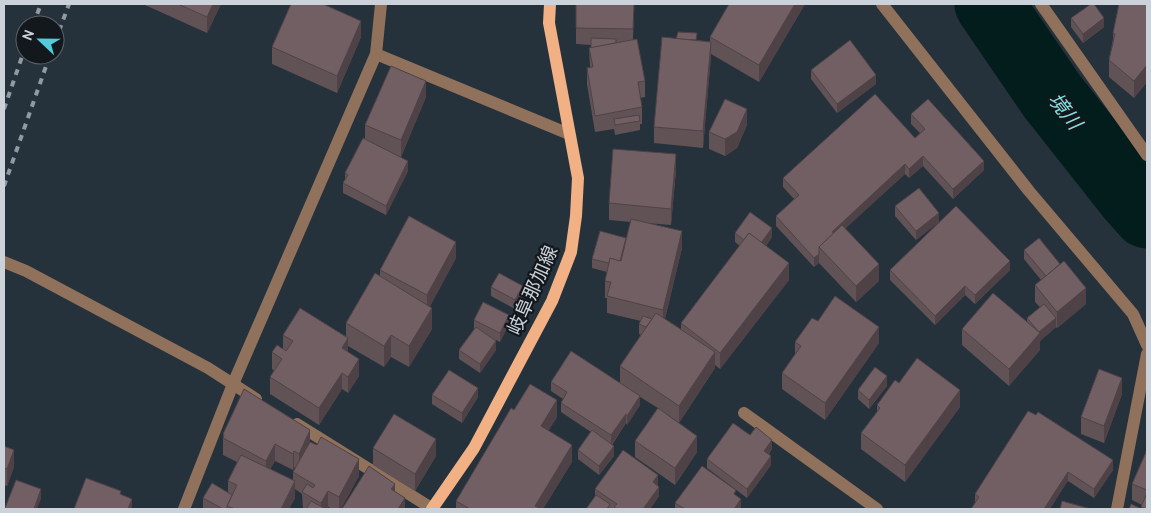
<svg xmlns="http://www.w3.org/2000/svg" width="1151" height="513" font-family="Cabin,'Noto Sans JP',sans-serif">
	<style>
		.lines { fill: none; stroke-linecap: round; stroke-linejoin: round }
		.river { stroke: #031c1c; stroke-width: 69 }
		.minor { stroke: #90715c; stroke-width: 12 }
		.major { stroke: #f1b185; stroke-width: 12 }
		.rail { stroke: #919aa2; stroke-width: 4; stroke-dasharray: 6 6; stroke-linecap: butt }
		.wall { fill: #615256; fill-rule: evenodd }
		.shaded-wall { fill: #4f4246 }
		.building { fill: #715f64; stroke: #4f4246 }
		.labels { text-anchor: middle; stroke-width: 4.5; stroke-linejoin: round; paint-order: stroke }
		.street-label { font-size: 19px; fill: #cbd2d9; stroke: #13181d }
		.water-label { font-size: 20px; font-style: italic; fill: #8adfe0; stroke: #13181d }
	</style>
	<rect width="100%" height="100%" fill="#25313b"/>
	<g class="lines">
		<polyline class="river" points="989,4 1052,96 1131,196 1147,214"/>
		<g class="minor">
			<polyline points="882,4 1029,191 1133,314 1147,345"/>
			<polyline points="1041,4 1147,155"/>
			<polyline points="376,54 569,134"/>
			<polyline points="4,262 26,271 208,368 256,399"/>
			<polyline points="744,413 877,509"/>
			<polyline points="297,424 433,509"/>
			<polyline points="184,509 233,384 376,54 381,4"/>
			<polyline points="1117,509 1147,354"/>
		</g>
		<polyline class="major" points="432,509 474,448 552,301 571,252 576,216 578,178 549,23 550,4"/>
		<g class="rail">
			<polyline points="33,25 41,4"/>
			<polyline points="55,42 69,4"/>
			<polyline points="4,109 25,48"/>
			<polyline points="4,186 50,55"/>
		</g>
	</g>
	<g class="wall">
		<polygon points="145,4 221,4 207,33 145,5"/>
		<polygon points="576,4 634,4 633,40 645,81 645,97 640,98 642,107 642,124 640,124 640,130 615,135 614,129 595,132 587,84 587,68 590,67 589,48 591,48 591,45 576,44"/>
		<polygon points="729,4 805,4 759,82 711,54 703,148 654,143 654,127 697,40 710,42 710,37"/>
		<polygon points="1147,4 1147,82 1134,98 1109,77 1109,60 1113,39 1113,33"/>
		<polygon points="1071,18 1104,27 1083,43 1071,27"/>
		<polygon points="361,37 337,93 272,64 272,47"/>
		<polygon points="811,70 876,84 837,113 811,79"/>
		<polygon points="426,97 401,157 391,153 408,171 386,215 343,193 343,183 345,179 345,173 365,140 365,125"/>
		<polygon points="911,114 984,170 953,199 923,166 909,178 905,174 845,228 879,281 856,302 819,263 814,267 776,226 776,216 794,199 783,187 783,178 915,138 921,134 911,124"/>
		<polygon points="747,125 737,148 725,156 709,149 709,132"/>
		<polygon points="676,170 671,225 646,223 682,248 665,319 681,329 681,323 740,246 735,242 735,233 772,237 766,246 789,280 720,369 715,365 715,368 679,423 666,414 697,452 675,485 635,457 635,441 658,408 640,397 640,405 627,425 626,423 612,445 614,456 599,475 578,459 578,450 591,432 561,412 561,403 563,399 551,391 551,382 620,383 620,366 641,335 639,334 639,324 641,321 607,313 607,298 605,298 605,281 607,272 592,268 592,259 626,240 631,222 609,220 609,203"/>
		<polygon points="895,206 939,222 916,240 895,216"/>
		<polygon points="1024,250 1086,304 1057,328 1056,327 1040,341 1040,350 1009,386 962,345 962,329 1027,322 1027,318 1040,307 1035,302 1035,285 1041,280 1024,259"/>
		<polygon points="456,258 430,306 432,329 409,367 391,357 384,367 348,346 348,352 359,376 348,393 342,389 319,425 270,394 270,377 274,371 272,369 272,352 283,349 283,335 346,336 346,323 380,276 380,270"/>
		<polygon points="890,270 1010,270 975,304 965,295 935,325 890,280"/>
		<polygon points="491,287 523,296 515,309 491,296"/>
		<polygon points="474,320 509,324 500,342 496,340 496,350 480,373 459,359 459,350 474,329"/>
		<polygon points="818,321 879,343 825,420 782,389 782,373 795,354 795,342"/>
		<polygon points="899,383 960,407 905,482 861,449 861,433 877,412 877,405"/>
		<polygon points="887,386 869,409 858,399 858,390"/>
		<polygon points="1122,394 1104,443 1081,434 1081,417"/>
		<polygon points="432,395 478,397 462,423 432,404"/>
		<polygon points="514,410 557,417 548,431 572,462 543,509 456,509 456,501"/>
		<polygon points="1028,411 1113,470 1094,498 1068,481 975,504 975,494"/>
		<path d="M223,434l87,8 49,34 -18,33h-9l-4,-2 -1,2h-24l-1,-15 -7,-5v9l-6,11h-83l-3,-1v-10l25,-6v-11l9,-19 -14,-7zM275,461l18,9 1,-3 1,1 -2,4v9l-23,-12z"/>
		<polygon points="750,435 772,449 769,454 771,465 747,498 707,468 707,459"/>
		<polygon points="4,446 14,467 7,486 4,485"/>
		<polygon points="373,448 436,456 415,491 373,465"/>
		<polygon points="1147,450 1147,509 1129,509 1141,509 1142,505 1132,500 1132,484"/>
		<polygon points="658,484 658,485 659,496 650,509 612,509 610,508 610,509 595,495 595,489"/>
		<polygon points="736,495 741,508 740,509 675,509 675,503"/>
	</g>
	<g class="shaded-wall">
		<polygon points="213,4 221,4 207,33 207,17"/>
		<polygon points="795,4 805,4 759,82 759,65"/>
		<polygon points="1104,18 1104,27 1083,43 1083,34"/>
		<polygon points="361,21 361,37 337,93 337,76"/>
		<polygon points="711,42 711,58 703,148 703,131"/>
		<polygon points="1147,65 1147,82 1134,98 1134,81"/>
		<polygon points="876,75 876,84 837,113 837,104"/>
		<polygon points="426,81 426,97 401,157 401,140"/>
		<polygon points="747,109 747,125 737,148 725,156 725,139"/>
		<polygon points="676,154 676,170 671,225 671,209"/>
		<polygon points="923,156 923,166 909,178 909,169"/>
		<polygon points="408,161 408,171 386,215 386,206"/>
		<polygon points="984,161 984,170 953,199 953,189"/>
		<polygon points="905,164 905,174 832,241 832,232"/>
		<polygon points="939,213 939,222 916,240 916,231"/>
		<polygon points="772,228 772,237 761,252 761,243"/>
		<polygon points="682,231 682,248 663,326 663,310"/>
		<polygon points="456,242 456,258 427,312 427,295"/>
		<polygon points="819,254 819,263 814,267 814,258"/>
		<polygon points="1010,261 1010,270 975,304 975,295"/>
		<polygon points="789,263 789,280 720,369 720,353"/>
		<polygon points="879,264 879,281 856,302 856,286"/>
		<polygon points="523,286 523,296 515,309 515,300"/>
		<polygon points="965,286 965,295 935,325 935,316"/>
		<polygon points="1086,288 1086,304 1057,328 1057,312"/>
		<polygon points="432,308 432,329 409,367 409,346"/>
		<polygon points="509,315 509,324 500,342 500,333"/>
		<polygon points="1056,318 1056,327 1040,341 1040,350 1009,386 1009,369 1039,332"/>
		<polygon points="879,327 879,343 825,420 825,403"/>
		<polygon points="391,335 391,357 384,367 384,346"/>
		<polygon points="348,338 348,355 342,348"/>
		<polygon points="496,341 496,350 480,373 480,364"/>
		<polygon points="715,352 715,368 679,423 679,406"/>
		<polygon points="359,359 359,376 348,393 348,377"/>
		<polygon points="342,373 342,389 319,425 319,408"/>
		<polygon points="887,376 887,386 869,409 869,400"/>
		<polygon points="1122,378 1122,394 1104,443 1104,426"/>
		<polygon points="478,388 478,397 462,423 462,413"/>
		<polygon points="960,390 960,407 905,482 905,465"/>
		<polygon points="640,396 640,405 627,425 627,416"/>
		<polygon points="557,400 557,417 541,443 541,426"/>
		<polygon points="626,414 626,423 611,445 611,435"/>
		<polygon points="310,430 310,447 299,471 299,454"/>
		<polygon points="697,436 697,452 675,485 675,468"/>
		<polygon points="436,439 436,456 415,491 415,474"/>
		<polygon points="772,440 772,449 764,460 764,451"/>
		<polygon points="275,444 275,461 266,477 266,461"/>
		<polygon points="572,445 572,462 543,509 535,509 535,506"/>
		<polygon points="614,446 614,456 599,475 599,466"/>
		<polygon points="14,450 14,467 7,486 7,469"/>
		<polygon points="294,451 294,467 293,470 293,454"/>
		<polygon points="771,456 771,465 747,498 747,489"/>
		<polygon points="359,459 359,476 341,509 339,509 339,497"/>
		<polygon points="1113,460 1113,470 1094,498 1094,489"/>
		<polygon points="1068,472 1068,481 1050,509 1044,509"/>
		<polygon points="658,475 658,484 653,492 653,482"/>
		<polygon points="295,481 295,498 289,509 281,509"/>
		<polygon points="395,484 395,500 391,489"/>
		<polygon points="659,487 659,496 650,509 643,509"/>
		<polygon points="41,489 41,499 37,509 34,509"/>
		<polygon points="328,491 328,507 327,509 321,509 321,503"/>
		<polygon points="405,498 405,509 398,509"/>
		<polygon points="132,499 132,509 128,509"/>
		<polygon points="741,499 741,508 740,509 734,509"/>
	</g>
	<g class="building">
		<polygon points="178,4 213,4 207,17"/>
		<polygon points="291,4 323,4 361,21 337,76 272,47"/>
		<polygon points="576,4 634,4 633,29 576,28"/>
		<polygon points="729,4 795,4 759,65 710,37"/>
		<polygon points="1091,4 1094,4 1104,18 1083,34 1071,18"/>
		<polygon points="1119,4 1147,4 1147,65 1134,81 1109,60 1115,34 1113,33"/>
		<polygon points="678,32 697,33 696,40 676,39"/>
		<polygon points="662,37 711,42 703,131 654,127"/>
		<polygon points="591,38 616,39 616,43 591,48"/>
		<polygon points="637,39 645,81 638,82 642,107 595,116 587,68 593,67 589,48"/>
		<polygon points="850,40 876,75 837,104 811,70"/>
		<polygon points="391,66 426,81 401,140 365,125"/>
		<polygon points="875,94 915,138 925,129 911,114 928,99 984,161 953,189 923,156 909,169 905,164 832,232 834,233 819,247 819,254 814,258 776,216 799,195 783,178"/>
		<polygon points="725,99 747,109 737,132 725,139 709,132"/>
		<polygon points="639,115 640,121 615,125 614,119"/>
		<polygon points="363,138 408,161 386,206 343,183 348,175 345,173"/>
		<polygon points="613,149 676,154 671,209 609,203"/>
		<polygon points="919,188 939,213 916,231 895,206"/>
		<polygon points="956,206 1010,261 975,295 965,286 935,316 890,270"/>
		<polygon points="750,212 772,228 761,243 749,233 744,240 735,233"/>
		<polygon points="409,216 456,242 427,295 380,270"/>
		<polygon points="631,219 682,231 663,310 607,296 611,282 605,281 610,258 621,261"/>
		<polygon points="842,225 879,264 856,286 819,247"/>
		<polygon points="600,231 626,238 620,261 610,258 609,263 592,259"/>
		<polygon points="749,233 789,263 720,353 681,323"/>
		<polygon points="1039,238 1060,264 1046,276 1024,250"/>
		<polygon points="1064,261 1086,288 1057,312 1035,285"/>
		<polygon points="375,273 432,308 409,346 391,335 384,346 346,323"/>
		<polygon points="499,273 523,286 515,300 491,287"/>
		<polygon points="993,293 1040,333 1009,369 962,329"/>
		<polygon points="835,296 879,327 825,403 782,373 801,346 795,342 812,318 818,321"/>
		<polygon points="483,302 509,315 500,333 474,320"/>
		<polygon points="1044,304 1056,318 1039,332 1027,318"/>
		<polygon points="300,308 348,338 342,348 359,359 348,377 342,373 319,408 270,377 282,359 272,352 277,345 286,351 293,341 283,335"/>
		<polygon points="656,313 715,352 679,406 620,366"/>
		<polygon points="643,316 652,319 646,327 639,324"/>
		<polygon points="476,327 496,341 480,364 459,350"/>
		<polygon points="571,351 640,396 627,416 626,414 611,435 561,403 567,392 551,382"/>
		<polygon points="917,358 960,390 905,465 861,433 880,408 877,405 895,380 899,383"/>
		<polygon points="875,367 887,376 869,400 858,390"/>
		<polygon points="1099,369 1122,378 1104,426 1081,417"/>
		<polygon points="449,370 478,388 462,413 432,395"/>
		<polygon points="530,384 557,400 541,426 572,445 535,506 540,509 470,509 456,501 511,408 514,410"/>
		<polygon points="244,389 310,430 299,454 294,451 293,454 275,444 266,461 223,438 224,435 223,434"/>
		<polygon points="658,408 697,436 675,468 635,441"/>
		<polygon points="1028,411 1036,415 1038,412 1113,460 1094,489 1068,472 1044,509 971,509 979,497 975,494"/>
		<polygon points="394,414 436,439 415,474 373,448"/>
		<polygon points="733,423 750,435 756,427 772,440 764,451 771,456 747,489 707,459"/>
		<polygon points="592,430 614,446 599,466 578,450"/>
		<polygon points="321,437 359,459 339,497 328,491 321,503 302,492 307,484 313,488 315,485 293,472 310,442 317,445"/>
		<polygon points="4,446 14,450 7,469 4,468"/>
		<polygon points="623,450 658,475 653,482 659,487 643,509 617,509 614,507 617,504 595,489"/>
		<polygon points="1147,450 1147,490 1132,484"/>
		<polygon points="241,455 295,481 281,509 235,509 227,506 237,485 228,481"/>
		<polygon points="369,466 395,484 391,489 405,498 398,509 342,509"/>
		<polygon points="702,466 736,490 734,494 741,499 734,509 685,509 675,503"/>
		<polygon points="86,478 121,491 120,494 132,499 128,509 74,509"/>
		<polygon points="16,480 41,489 34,509 7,509 5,508"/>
		<polygon points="212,483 232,495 227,506 227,509 223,509 203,498"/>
		<polygon points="1147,493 1147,509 1141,507"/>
		<polygon points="596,495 610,504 607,509 608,509 586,509"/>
		<polygon points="311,501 326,509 306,509"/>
		<polygon points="1062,501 1091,509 1060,509"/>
		<polygon points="1131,504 1142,509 1129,509"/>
	</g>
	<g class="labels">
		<g class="street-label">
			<text transform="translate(532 290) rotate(-66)" y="7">岐阜那加線</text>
		</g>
		<g class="water-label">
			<text transform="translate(1065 111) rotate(52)" y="7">境川</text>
		</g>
	</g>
	<rect width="1151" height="513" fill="none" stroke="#cbd2d9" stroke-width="10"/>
	<g transform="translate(40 40) rotate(292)"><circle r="24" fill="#13181d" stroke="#5d6268"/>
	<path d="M0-4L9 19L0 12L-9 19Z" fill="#53cbdb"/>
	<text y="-8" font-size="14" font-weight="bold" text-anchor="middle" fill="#cbd2d9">N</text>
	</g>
</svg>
